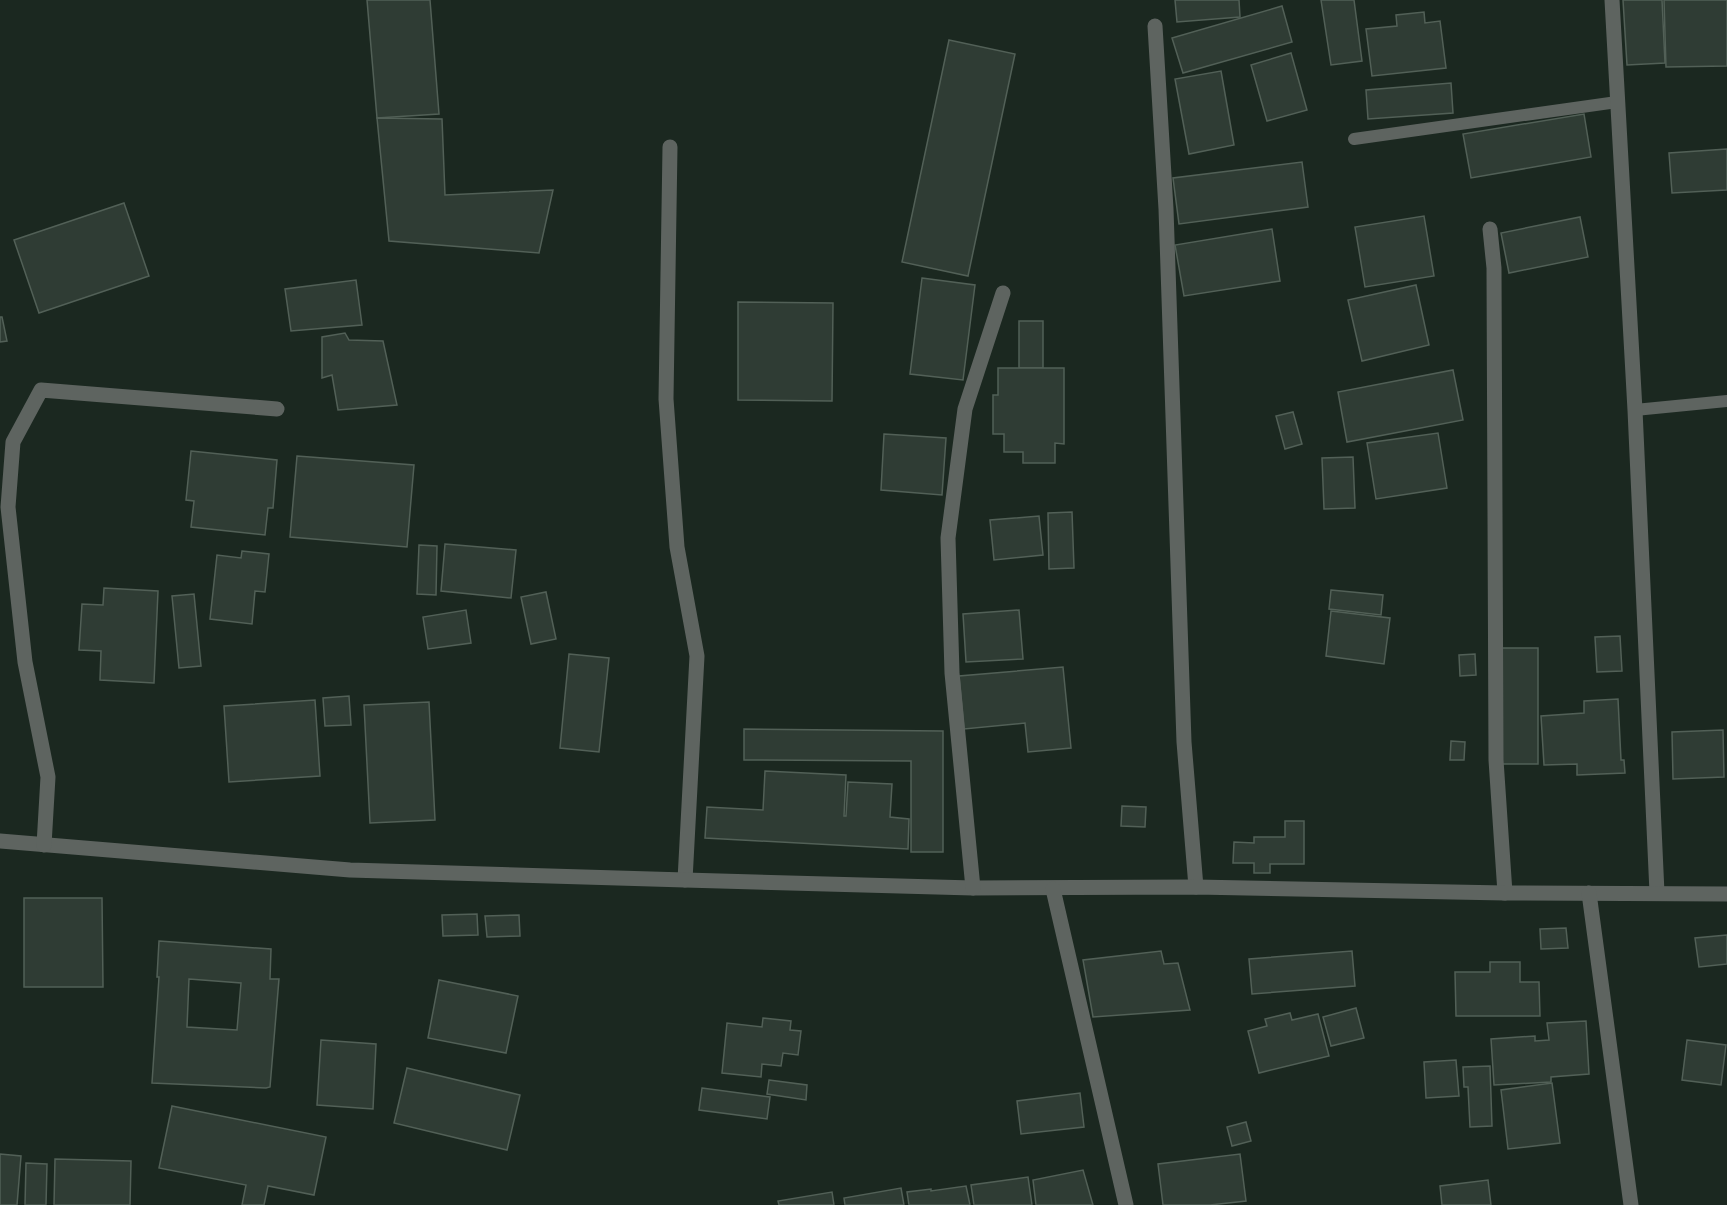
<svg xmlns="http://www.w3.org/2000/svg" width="1727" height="1205" font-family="Montserrat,sans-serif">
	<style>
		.building { fill: #2f3c34; stroke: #526057; stroke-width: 1.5; fill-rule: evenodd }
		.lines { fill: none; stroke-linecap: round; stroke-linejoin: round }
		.service { stroke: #5e6460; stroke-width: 12 }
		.minor { stroke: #5e6460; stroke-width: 15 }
	</style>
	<rect width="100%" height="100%" fill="#1b2820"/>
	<g class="building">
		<polygon points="367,0 430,0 439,114 377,118"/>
		<polygon points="1175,0 1239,0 1240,17 1177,22"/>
		<polygon points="1321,0 1354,0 1362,61 1331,65"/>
		<polygon points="1623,0 1662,0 1665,63 1627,65"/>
		<polygon points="1664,0 1727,0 1727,66 1666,67"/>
		<polygon points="1282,6 1292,42 1183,73 1172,38"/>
		<polygon points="1424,12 1425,23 1440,21 1446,68 1372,76 1366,29 1397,26 1396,15"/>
		<polygon points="949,40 1015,54 968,276 902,262"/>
		<polygon points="1291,53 1307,110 1267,121 1251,65"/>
		<polygon points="1221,71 1234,145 1189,154 1175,79"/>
		<polygon points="1451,83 1453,113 1368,119 1366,90"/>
		<polygon points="1584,114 1591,157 1471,178 1463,134"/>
		<polygon points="377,118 442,119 445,195 553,190 539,253 389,241"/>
		<polygon points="1727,149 1727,190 1672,193 1669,153"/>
		<polygon points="1302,162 1308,207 1179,224 1173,178"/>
		<polygon points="124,203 149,276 39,313 14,240"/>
		<polygon points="1424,216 1434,276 1365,287 1355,227"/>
		<polygon points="1580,217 1588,257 1509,273 1501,233"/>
		<polygon points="1272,229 1280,281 1184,296 1175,245"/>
		<polygon points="922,278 975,285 963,380 910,374"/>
		<polygon points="356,280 362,325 291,331 285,289"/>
		<polygon points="1416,285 1429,345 1362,361 1348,300"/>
		<polygon points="738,302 833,303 832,401 738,400"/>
		<polygon points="0,317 2,317 7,341 0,342"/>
		<rect x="1019" y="321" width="24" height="47"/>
		<polygon points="345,333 349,340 383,341 397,405 338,410 332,375 322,378 322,337"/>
		<polygon points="998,368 1064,368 1064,444 1055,443 1055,463 1023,463 1023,452 1004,452 1004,434 993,434 993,395 998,395"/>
		<polygon points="1453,370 1463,420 1347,442 1338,392"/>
		<polygon points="1293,412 1302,444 1285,449 1276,416"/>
		<polygon points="1438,433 1447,488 1376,499 1367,443"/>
		<polygon points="884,434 946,438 942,495 881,490"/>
		<polygon points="191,451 277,460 273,508 268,508 265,535 191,527 194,501 186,500"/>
		<polygon points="297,456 414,465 407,547 290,537"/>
		<polygon points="1353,457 1355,508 1324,509 1322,458"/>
		<polygon points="1072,512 1074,568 1049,569 1048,513"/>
		<polygon points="1039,516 1043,555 994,560 990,520"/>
		<polygon points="445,544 516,550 511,598 441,591"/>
		<polygon points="419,545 437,546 436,595 417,594"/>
		<polygon points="242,551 269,554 265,592 255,591 252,624 210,619 217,555 241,558"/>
		<polygon points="104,588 158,591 154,683 100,680 101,651 79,650 82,604 103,605"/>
		<polygon points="1331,590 1383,595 1381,615 1329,609"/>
		<polygon points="546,592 556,639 531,644 521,597"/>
		<polygon points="194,594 201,666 179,668 172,596"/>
		<polygon points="466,610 471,643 428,649 423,617"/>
		<polygon points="1019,610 1023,659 966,662 963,614"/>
		<polygon points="1331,611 1390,618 1384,664 1326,656"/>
		<polygon points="1620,636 1622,671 1597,672 1595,637"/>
		<polygon points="1501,648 1538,648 1538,764 1502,764"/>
		<polygon points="569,654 609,658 599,752 560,748"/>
		<polygon points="1475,654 1476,675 1460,676 1459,655"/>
		<polygon points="1063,667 1071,748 1028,752 1025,723 964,729 959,676"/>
		<polygon points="349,696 351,725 325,726 323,698"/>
		<polygon points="1618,699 1621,760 1624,760 1625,773 1577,775 1577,764 1544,765 1541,716 1584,713 1584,701"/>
		<polygon points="315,700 320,776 229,782 224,706"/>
		<polygon points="429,702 435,820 370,823 364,705"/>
		<polygon points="744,729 943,731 943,852 911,852 911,761 744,760"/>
		<polygon points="1723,730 1724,777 1673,779 1672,732"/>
		<polygon points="1451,741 1465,742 1464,760 1450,760"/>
		<polygon points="765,771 846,775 844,816 846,816 848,782 892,784 890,817 909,819 908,849 705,838 707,807 763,810"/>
		<polygon points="1122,806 1146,807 1145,827 1121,826"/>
		<polygon points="1285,821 1304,821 1304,864 1270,864 1270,873 1254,873 1254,863 1233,863 1234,842 1254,843 1254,837 1285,837"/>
		<polygon points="24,898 102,898 103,987 24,987"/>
		<polygon points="477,914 478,935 443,936 442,915"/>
		<polygon points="519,915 520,936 487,937 485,916"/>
		<polygon points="1566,928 1568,948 1541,949 1540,929"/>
		<polygon points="1727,935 1727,964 1699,967 1695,938"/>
		<path d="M159,941l112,8 -1,30h9l-9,108 -4,1 -114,-5 7,-106h-2zM189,979l52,4 -4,47 -50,-3z"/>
		<polygon points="1161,951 1164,964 1178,963 1190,1010 1093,1017 1083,960"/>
		<polygon points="1352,951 1355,986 1252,994 1249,959"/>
		<polygon points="1490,962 1520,962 1520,982 1539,982 1540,1016 1456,1016 1455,972 1490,972"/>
		<polygon points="439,980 518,996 506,1053 428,1038"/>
		<polygon points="1356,1008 1364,1038 1331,1046 1323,1017"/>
		<polygon points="1290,1013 1292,1020 1318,1014 1329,1056 1259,1073 1248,1031 1267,1026 1265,1019"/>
		<polygon points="763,1018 791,1021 790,1030 801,1031 798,1055 783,1053 781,1066 762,1064 761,1077 722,1073 727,1023 762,1027"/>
		<polygon points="1586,1021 1589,1074 1551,1077 1551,1082 1494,1085 1491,1039 1535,1036 1535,1041 1549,1040 1547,1023"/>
		<polygon points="321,1040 376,1044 373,1109 317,1105"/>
		<polygon points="1687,1040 1726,1045 1721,1085 1682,1080"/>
		<polygon points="1456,1060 1459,1096 1426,1098 1424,1062"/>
		<polygon points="1490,1066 1492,1126 1470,1127 1468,1087 1464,1087 1463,1067"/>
		<polygon points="407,1068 520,1095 507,1150 394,1123"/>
		<polygon points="769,1080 807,1085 806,1100 767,1094"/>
		<polygon points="1552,1083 1560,1143 1508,1149 1501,1090"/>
		<polygon points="702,1088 770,1097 767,1119 699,1110"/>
		<polygon points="1080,1093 1084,1127 1021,1134 1017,1101"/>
		<polygon points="172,1106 326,1137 314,1195 268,1186 264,1205 242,1205 246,1185 159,1168"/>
		<polygon points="1246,1122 1251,1141 1232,1146 1227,1127"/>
		<polygon points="0,1154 21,1156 17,1205 0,1205"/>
		<polygon points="1240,1154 1246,1201 1210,1205 1163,1205 1158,1164"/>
		<polygon points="55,1159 131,1161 130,1205 54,1205"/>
		<polygon points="26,1163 47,1164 46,1205 25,1205"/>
		<polygon points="1083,1170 1093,1205 1036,1205 1033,1180"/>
		<polygon points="1028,1177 1032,1205 974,1205 971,1185"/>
		<polygon points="1488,1180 1491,1205 1442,1205 1440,1186"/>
		<polygon points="966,1186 970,1205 909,1205 907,1192 931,1189 931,1191"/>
		<polygon points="901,1188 904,1205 845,1205 844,1198"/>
		<polygon points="832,1192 834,1205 779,1205 778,1201"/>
	</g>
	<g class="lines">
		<g class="service">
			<polyline points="1354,139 1617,102"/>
			<polyline points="1635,410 1727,401"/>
		</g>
		<g class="minor">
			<polyline points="1612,0 1635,410 1657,893"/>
			<polyline points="1155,26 1166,209 1184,742 1196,887"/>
			<polyline points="670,147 666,399 677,547 697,656 685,880"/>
			<polyline points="1490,229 1494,268 1496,760 1505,893"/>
			<polyline points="0,841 350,870 685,880 973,888 1196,887 1505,893 1727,894"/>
			<polyline points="44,845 48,777 25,662 8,507 13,442 41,390 277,409"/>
			<polyline points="973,888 952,673 948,538 965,409 1003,293"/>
			<polyline points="1053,889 1126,1205"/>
			<polyline points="1589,893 1631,1205"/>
		</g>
	</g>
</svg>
